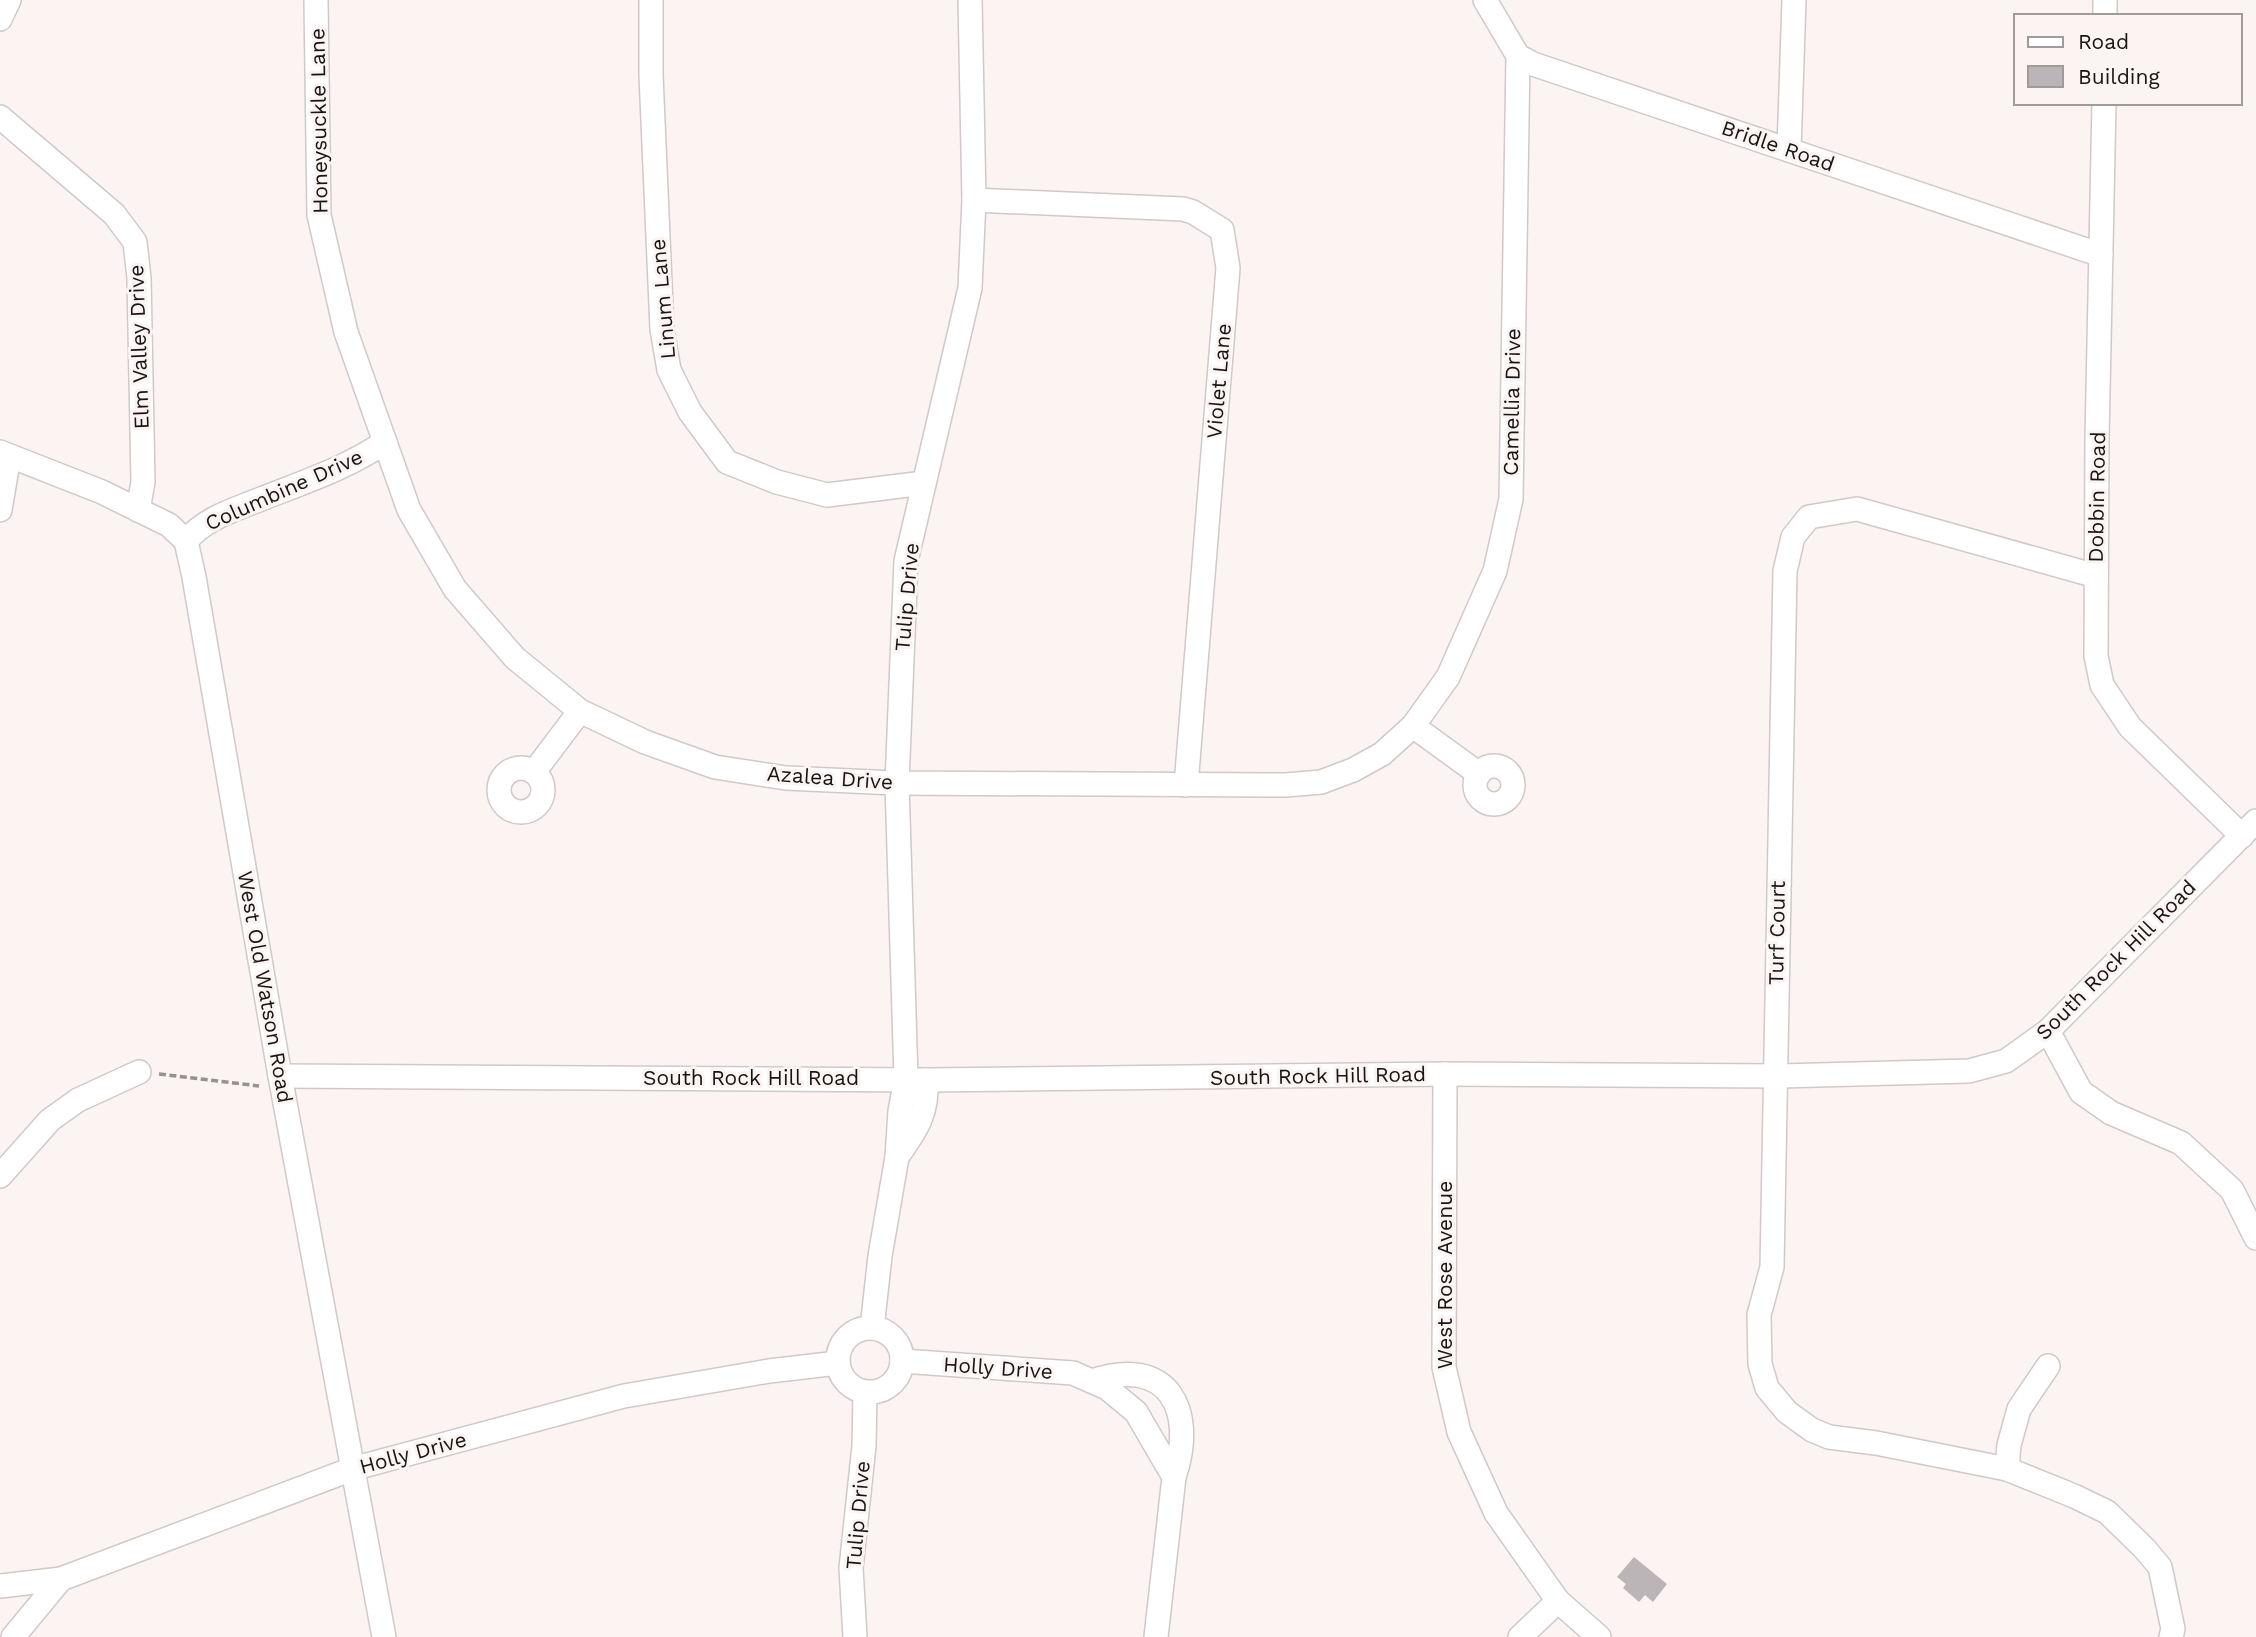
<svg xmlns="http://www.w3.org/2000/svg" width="2256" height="1637" font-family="'Work Sans',sans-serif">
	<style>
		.building { fill: #bcb5b8 }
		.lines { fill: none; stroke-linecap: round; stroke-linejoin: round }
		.minor-casing { stroke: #d1c9c8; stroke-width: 26 }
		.path { stroke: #989191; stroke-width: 3.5; stroke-dasharray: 7 3.5; stroke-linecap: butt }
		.minor { stroke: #fff; stroke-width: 23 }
		.labels { text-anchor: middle; stroke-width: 6; stroke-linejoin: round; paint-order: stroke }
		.street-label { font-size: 21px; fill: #171414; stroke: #fcf3f3 }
	</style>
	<rect width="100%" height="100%" fill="#fcf3f3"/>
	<polygon class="building" points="1634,1557 1667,1584 1653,1602 1645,1595 1639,1602 1623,1588 1626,1584 1617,1577"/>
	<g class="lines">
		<g class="minor-casing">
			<g id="minor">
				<polyline points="316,0 319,215 346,332 409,510 455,589 515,658 580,711 645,742 715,767 786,778 895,783 1286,785 1321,782 1353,770 1382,754 1413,726 1448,677 1495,571 1511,499 1518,56"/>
				<polyline points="651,0 651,75 662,329 669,370 690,412 727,462 777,482 827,495 924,483"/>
				<polyline points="1485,0 1518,56 1533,64 2101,255"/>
				<polyline points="2105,16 2105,0"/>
				<polyline points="0,19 9,0"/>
				<polyline points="2104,103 2097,439 2096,656 2102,685 2130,727 2242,836"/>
				<polyline points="0,117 114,214 135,242 139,278 143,482 138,510"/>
				<polyline points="1789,150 1794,0"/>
				<polyline points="974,200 1183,209 1193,212 1222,230 1228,268 1186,785"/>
				<polyline points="0,452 102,492 169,525 186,541 194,577 280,1076 384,1637"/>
				<polyline points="0,510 9,456"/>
				<path d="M186,541c19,-23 48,-31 75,-42 43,-17 86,-31 124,-57"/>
				<polyline points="2096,576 1857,509 1809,517 1793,537 1785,571 1772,1267 1759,1315 1760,1364 1767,1388 1787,1412 1812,1430 1829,1437 1876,1443 2007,1469 2074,1496 2107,1512 2144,1548 2160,1567 2173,1629 2171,1637"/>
				<polyline points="1413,726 1479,774"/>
				<circle cx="1494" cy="785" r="19"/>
				<circle cx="521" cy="790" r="22"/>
				<polyline points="534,772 580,711"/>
				<polyline points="2048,1031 2081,1092 2111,1113 2181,1143 2232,1190 2256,1238"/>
				<polyline points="1445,1074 1444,1367 1459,1432 1496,1513 1558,1601 1599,1637"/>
				<polyline points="280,1076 926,1080 1445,1074 1780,1076 1969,1071 2006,1061 2048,1031 2256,821"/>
				<path d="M897,1157c19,-27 31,-43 29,-77"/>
				<polyline points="0,1176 50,1120 78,1100 139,1072"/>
				<polyline points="872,1328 880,1256 897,1157 900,1111 906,1079 897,783 906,561 970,288 974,200 970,0"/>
				<circle cx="870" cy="1360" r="32"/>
				<polyline points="902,1361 1073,1373 1107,1388 1136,1412 1174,1477 1156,1637"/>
				<path d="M1092,1381c76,-26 105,29 82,96"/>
				<polyline points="2007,1469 2009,1445 2019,1409 2048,1366"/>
				<polyline points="0,1586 61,1579 352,1469 624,1396 769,1371 838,1363"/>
				<polyline points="13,1637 61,1579"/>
				<polyline points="855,1637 851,1568 864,1446 865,1392"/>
				<polyline points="1520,1637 1558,1601"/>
			</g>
		</g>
		<polyline class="path" points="159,1074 259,1086"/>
		<use href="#minor" class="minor"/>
	</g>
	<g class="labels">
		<g class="street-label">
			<text transform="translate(319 121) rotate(-91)" y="7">Honeysuckle Lane</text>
			<text transform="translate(1778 146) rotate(19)" y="7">Bridle Road</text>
			<text transform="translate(663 299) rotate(-95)" y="7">Linum Lane</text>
			<text transform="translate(139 347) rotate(-92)" y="7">Elm Valley Drive</text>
			<text transform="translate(1219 381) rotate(-85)" y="7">Violet Lane</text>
			<text transform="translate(1512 402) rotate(-89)" y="7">Camellia Drive</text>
			<text transform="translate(284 490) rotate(-24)" y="7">Columbine Drive</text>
			<text transform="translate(2097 497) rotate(-89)" y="7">Dobbin Road</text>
			<text transform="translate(907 597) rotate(-85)" y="7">Tulip Drive</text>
			<text transform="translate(830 778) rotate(4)" y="7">Azalea Drive</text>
			<text transform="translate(1777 933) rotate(-89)" y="7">Turf Court</text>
			<text transform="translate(2116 960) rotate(-45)" y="7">South Rock Hill Road</text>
			<text transform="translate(265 987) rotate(80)" y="7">West Old Watson Road</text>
			<text transform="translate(1318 1076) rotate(-1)" y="7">South Rock Hill Road</text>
			<text x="751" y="1085">South Rock Hill Road</text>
			<text transform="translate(1445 1275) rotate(-90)" y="7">West Rose Avenue</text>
			<text transform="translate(998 1368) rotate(4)" y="7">Holly Drive</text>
			<text transform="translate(413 1453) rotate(-15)" y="7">Holly Drive</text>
			<text transform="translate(858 1515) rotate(-85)" y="7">Tulip Drive</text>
		</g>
	</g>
	<rect x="2014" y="14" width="228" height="91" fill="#fcf3f3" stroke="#a09a9a" stroke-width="2"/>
	<rect x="2028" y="37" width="35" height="10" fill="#ffffff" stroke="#a09a9a" stroke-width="2"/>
	<text x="2078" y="49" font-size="21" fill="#171414">Road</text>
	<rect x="2028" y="66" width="35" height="21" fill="#bcb5b8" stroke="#a09a9a" stroke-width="2"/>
	<text x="2078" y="84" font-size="21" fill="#171414">Building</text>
</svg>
